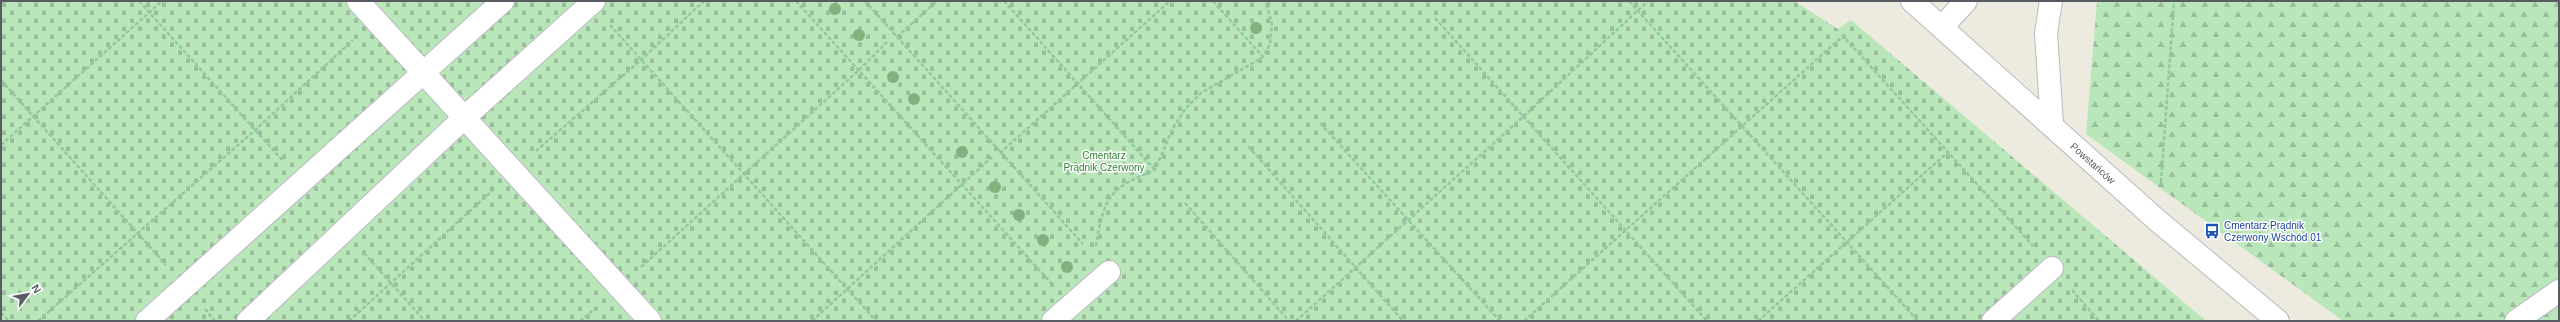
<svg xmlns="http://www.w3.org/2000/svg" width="2560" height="322" font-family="Helvetica,sans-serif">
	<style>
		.forest { fill: url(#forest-firs) }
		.cemetery { fill: url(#cemetery-stones) }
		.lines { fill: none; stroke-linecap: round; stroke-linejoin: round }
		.minor-casing { stroke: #b8bac0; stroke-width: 24 }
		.path { stroke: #92c8a2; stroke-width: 2.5; stroke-dasharray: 4 2; stroke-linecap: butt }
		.minor { stroke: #fff; stroke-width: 22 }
		.tree { fill: #84b180 }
		.labels { text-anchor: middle; stroke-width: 3; stroke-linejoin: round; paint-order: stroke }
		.park-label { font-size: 10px; fill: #2e8333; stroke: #fff }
		.street-label { font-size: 10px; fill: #585c62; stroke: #fff }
		.transit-label { font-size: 10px; fill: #164399; stroke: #fff; text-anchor: start }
	</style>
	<defs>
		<pattern id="forest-firs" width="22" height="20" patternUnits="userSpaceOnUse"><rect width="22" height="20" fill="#bae7ba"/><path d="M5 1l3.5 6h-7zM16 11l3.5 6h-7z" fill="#9abe9b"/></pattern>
		<pattern id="cemetery-stones" width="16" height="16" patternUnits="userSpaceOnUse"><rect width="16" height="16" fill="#bae7ba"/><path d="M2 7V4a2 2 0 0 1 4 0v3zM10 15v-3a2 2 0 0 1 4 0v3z" fill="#9abe9b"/></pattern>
	</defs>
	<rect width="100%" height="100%" fill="#edeadf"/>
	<polygon class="forest" points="2097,1 2559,1 2559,321 2343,321 2086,134"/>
	<polygon class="cemetery" points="1,1 1794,1 1838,29 1851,20 2206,321 1,321"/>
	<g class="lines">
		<g class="minor-casing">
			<g id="minor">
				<polyline points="358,1 650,321"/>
				<path id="s1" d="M1912,1l246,220 120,100"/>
				<polyline points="2051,1 2046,33 2052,125"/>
				<polyline points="1942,27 1966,1"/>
				<polyline points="147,321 503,1"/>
				<polyline points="248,321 465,117 594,1"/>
				<polyline points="1053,321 1109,272"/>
				<polyline points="1993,321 2052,268"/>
				<polyline points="2516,321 2559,291"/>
			</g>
		</g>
		<g class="path">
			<polyline points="139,1 283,161"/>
			<polyline points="796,1 1051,283"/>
			<polyline points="865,1 1083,244"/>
			<polyline points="1004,1 1155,170"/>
			<polyline points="1213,1 1263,57"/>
			<polyline points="1629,1 1918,321"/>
			<polyline points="1435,18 1707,321"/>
			<polyline points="610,25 876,321"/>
			<polyline points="897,37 937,1"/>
			<polyline points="1,80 166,265"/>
			<polyline points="1320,123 1500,321"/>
			<polyline points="1,145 162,1"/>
			<polyline points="1248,146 1403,321"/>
			<polyline points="536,151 641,60 704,1"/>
			<polyline points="1000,153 1170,1"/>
			<polyline points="2161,182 2174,1"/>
			<polyline points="1185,203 1289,321"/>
			<path d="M1096,246c8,-49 13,-58 59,-76l17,-40 13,-21 16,-16 62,-36 7,-13 2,-21 -7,-22"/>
			<polyline points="364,253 425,321"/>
			<polyline points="641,267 859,70 887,42"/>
			<polyline points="2072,290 2099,321"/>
			<polyline points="205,309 215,321"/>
			<polyline points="1,313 9,321"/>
			<polyline points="38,321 254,131 353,40"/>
			<polyline points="349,321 492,191"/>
			<polyline points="580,321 597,307"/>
			<polyline points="812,321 992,157"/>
			<polyline points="1296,321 1524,116 1648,1"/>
			<polyline points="1524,321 1843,36 2033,246"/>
			<polyline points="1758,321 1948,152"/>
		</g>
		<use href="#minor" class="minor"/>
	</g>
	<g class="tree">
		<circle cx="835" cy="9" r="6"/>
		<circle cx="1256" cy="28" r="6"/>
		<circle cx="859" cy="35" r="6"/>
		<circle cx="893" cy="77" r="6"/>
		<circle cx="914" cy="99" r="6"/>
		<circle cx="962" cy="152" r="6"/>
		<circle cx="995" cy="187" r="6"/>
		<circle cx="1019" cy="215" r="6"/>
		<circle cx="1043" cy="240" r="6"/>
		<circle cx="1067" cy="267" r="6"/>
	</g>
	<defs>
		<g id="bus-bare" transform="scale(1.2)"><path d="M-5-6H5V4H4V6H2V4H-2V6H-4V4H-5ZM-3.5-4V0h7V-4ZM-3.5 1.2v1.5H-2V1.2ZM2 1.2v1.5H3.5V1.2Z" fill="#1a4fb4" stroke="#fff" stroke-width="2.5" paint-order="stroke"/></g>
	</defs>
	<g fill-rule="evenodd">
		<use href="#bus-bare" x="2212" y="231"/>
	</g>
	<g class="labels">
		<g class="park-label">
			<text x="1104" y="159">Cmentarz<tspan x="1104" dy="12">Prądnik Czerwony</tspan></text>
		</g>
		<g class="street-label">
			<text dy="4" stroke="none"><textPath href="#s1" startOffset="243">Powstańców</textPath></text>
		</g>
		<g class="transit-label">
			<text x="2224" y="229">Cmentarz Prądnik<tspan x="2224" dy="12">Czerwony Wschód 01</tspan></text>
		</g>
	</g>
	<rect width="2560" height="322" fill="none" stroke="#585c62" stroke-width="4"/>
	<g transform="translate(28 294) rotate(58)" stroke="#ffffff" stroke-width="3" paint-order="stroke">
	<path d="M0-3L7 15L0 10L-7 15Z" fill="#585c62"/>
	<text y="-6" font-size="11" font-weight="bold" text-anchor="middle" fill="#585c62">N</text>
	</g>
</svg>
